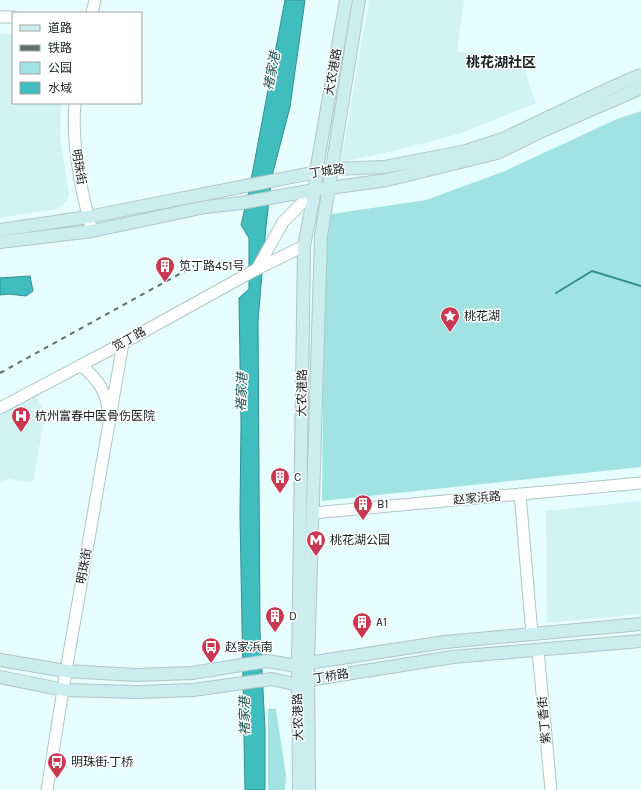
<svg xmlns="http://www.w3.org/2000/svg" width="641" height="790" font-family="Karla,'Noto Sans SC',sans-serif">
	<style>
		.built { fill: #d1f3f3 }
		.green { fill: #a1e3e3 }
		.water { fill: #40bdbf; stroke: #348e8f }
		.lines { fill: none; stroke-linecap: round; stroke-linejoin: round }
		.stream { stroke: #348e8f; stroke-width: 2 }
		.tertiary-casing { stroke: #afc6c6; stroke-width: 13 }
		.secondary-casing { stroke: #afc6c6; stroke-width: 14 }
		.tertiary { stroke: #fff; stroke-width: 11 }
		.secondary { stroke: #cbeded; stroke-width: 12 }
		.rail { stroke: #606e6e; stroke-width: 2; stroke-dasharray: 5 5; stroke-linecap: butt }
		.labels { text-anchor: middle; stroke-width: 3; stroke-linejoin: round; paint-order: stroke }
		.street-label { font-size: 12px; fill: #171f1f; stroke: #fff }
		.poi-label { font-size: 12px; fill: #171f1f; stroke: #fff; text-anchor: start }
		.water-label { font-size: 13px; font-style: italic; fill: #1d5252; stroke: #fff }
		.quarter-label { font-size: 14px; font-weight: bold; fill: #171f1f; stroke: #fff }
	</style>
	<rect width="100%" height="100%" fill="#e6fefd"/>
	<g class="built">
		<polygon points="369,0 464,0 457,52 520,57 536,103 462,133 390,152 341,162"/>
		<polygon points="13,33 13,103 61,103 60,137 69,193 67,201 57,209 0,218 0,34"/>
		<polygon points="36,395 45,415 33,482 8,479 0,484 0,415"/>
		<polygon points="641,501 641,614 547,623 546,511"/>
	</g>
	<g class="green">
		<polygon points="641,111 641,467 322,501 325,215 426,200 505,171 617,119"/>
		<polygon points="268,709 276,709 286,776 285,790 268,790"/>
	</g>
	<g class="water">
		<polygon points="285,0 305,0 290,107 272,176 266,226 258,321 260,631 265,729 265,790 245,790 240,515 241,423 239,298 249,289 249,238 241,225 249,191"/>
		<polygon points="30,276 33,291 26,296 9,294 0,295 0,278"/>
	</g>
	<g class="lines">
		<polyline class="stream" points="556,293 592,271 641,286"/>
		<g class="tertiary-casing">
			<g id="tertiary">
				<polyline points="92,13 95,0"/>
				<polyline points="0,17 13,17"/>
				<path d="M75,103c-4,42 6,88 17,128"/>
				<polyline points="257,269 283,222 315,190"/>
				<path d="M81,365c16,14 27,27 27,49"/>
				<polyline points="0,408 123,343 257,269 304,246"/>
				<polyline points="520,494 532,634"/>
				<polyline points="313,513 641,483"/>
				<polyline points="538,650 551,790"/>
				<polyline points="47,790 66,671 123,343"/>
			</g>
		</g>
		<g class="secondary-casing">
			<g id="secondary">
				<polyline points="0,230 88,217 332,169 384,167 466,151 503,139 608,89 641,75"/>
				<polyline points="0,242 92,231 205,207 241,203 315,190 387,180 497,153 540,132 641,88"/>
				<polyline points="0,660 66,671 136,675 192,673 267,661 298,666 308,663 445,642 641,624"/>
				<polyline points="0,677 64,690 137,692 193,690 272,679 298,685 308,680 453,657 641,641"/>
				<polyline points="299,790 298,666 304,246 315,190 316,172 346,0"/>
				<polyline points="309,790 308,663 321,236 359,0"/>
			</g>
		</g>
		<use href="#tertiary" class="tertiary"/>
		<use href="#secondary" class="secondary"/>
		<polyline class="rail" points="0,373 194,266"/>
	</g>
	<defs>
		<g id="building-pin" transform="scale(1)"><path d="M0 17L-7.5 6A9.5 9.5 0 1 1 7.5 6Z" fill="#ca3951" stroke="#fff"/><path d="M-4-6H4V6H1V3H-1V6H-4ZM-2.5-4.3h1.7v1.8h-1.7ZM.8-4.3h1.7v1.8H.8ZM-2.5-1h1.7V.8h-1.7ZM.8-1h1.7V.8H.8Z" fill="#fff"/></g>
		<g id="sight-pin" transform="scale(1)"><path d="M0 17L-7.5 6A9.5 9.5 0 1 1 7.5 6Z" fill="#ca3951" stroke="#fff"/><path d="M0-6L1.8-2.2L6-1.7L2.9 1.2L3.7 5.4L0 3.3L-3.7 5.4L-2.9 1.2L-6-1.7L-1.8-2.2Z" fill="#fff"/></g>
		<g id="hospital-pin" transform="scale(1)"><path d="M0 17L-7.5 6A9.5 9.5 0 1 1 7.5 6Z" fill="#ca3951" stroke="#fff"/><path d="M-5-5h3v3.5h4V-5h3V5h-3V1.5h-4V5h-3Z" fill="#fff"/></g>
		<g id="metro-pin" transform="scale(1)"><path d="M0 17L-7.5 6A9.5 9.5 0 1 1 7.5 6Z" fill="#ca3951" stroke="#fff"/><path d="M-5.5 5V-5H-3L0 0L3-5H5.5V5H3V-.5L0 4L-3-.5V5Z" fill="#fff"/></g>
		<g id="bus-pin" transform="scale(1)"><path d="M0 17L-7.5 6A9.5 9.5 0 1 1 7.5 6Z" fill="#ca3951" stroke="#fff"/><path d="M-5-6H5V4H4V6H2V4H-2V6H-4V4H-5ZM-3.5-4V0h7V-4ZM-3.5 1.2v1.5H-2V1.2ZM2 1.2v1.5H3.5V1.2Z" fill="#fff"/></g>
	</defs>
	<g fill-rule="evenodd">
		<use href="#building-pin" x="165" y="266"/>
		<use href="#sight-pin" x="450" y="316"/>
		<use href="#hospital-pin" x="21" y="416"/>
		<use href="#building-pin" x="280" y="477"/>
		<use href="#building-pin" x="363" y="504"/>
		<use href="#metro-pin" x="316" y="540"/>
		<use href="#building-pin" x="275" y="616"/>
		<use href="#building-pin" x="362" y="622"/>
		<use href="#bus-pin" x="211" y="647"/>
		<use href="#bus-pin" x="57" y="762"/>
	</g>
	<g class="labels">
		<g class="street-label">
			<text transform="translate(333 72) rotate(-80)" y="4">大农港路</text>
			<text transform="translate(79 167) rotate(80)" y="4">明珠街</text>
			<text transform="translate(327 171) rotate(-8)" y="4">丁城路</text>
			<text transform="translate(129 339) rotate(-29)" y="4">笕丁路</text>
			<text transform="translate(302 393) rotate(-89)" y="4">大农港路</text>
			<text transform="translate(477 498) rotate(-5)" y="4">赵家浜路</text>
			<text transform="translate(84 566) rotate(-80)" y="4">明珠街</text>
			<text transform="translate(331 676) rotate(-9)" y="4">丁桥路</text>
			<text transform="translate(298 717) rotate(-91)" y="4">大农港路</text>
			<text transform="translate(544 720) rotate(-95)" y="4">紫丁香街</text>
		</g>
		<g class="poi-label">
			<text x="179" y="270">笕丁路451号</text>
			<text x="464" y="320">桃花湖</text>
			<text x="35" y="420">杭州富春中医骨伤医院</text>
			<text x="294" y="481">C</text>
			<text x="377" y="508">B1</text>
			<text x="330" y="544">桃花湖公园</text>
			<text x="289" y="620">D</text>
			<text x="376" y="626">A1</text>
			<text x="225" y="651">赵家浜南</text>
			<text x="71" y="766">明珠街·丁桥</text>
		</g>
		<g class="water-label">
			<text transform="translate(271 71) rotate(-79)" y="5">褚家港</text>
			<text transform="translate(241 392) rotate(-88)" y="5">褚家港</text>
			<text transform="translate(244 716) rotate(-91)" y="5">褚家港</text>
		</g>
		<g class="quarter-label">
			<text x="501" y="67">桃花湖社区</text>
		</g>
	</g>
	<rect x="12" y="12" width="130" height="92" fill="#ffffff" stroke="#a2a5a5"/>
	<rect x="20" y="25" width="20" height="6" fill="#cbeded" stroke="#a2a5a5"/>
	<text x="48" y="32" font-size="12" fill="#171f1f">道路</text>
	<rect x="20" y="45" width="20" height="6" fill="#606e6e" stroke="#a2a5a5"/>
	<text x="48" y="52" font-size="12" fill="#171f1f">铁路</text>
	<rect x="20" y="62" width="20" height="12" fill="#a1e3e3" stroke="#a2a5a5"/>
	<text x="48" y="72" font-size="12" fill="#171f1f">公园</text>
	<rect x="20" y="82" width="20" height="12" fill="#40bdbf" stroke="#a2a5a5"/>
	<text x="48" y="92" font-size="12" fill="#171f1f">水域</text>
</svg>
